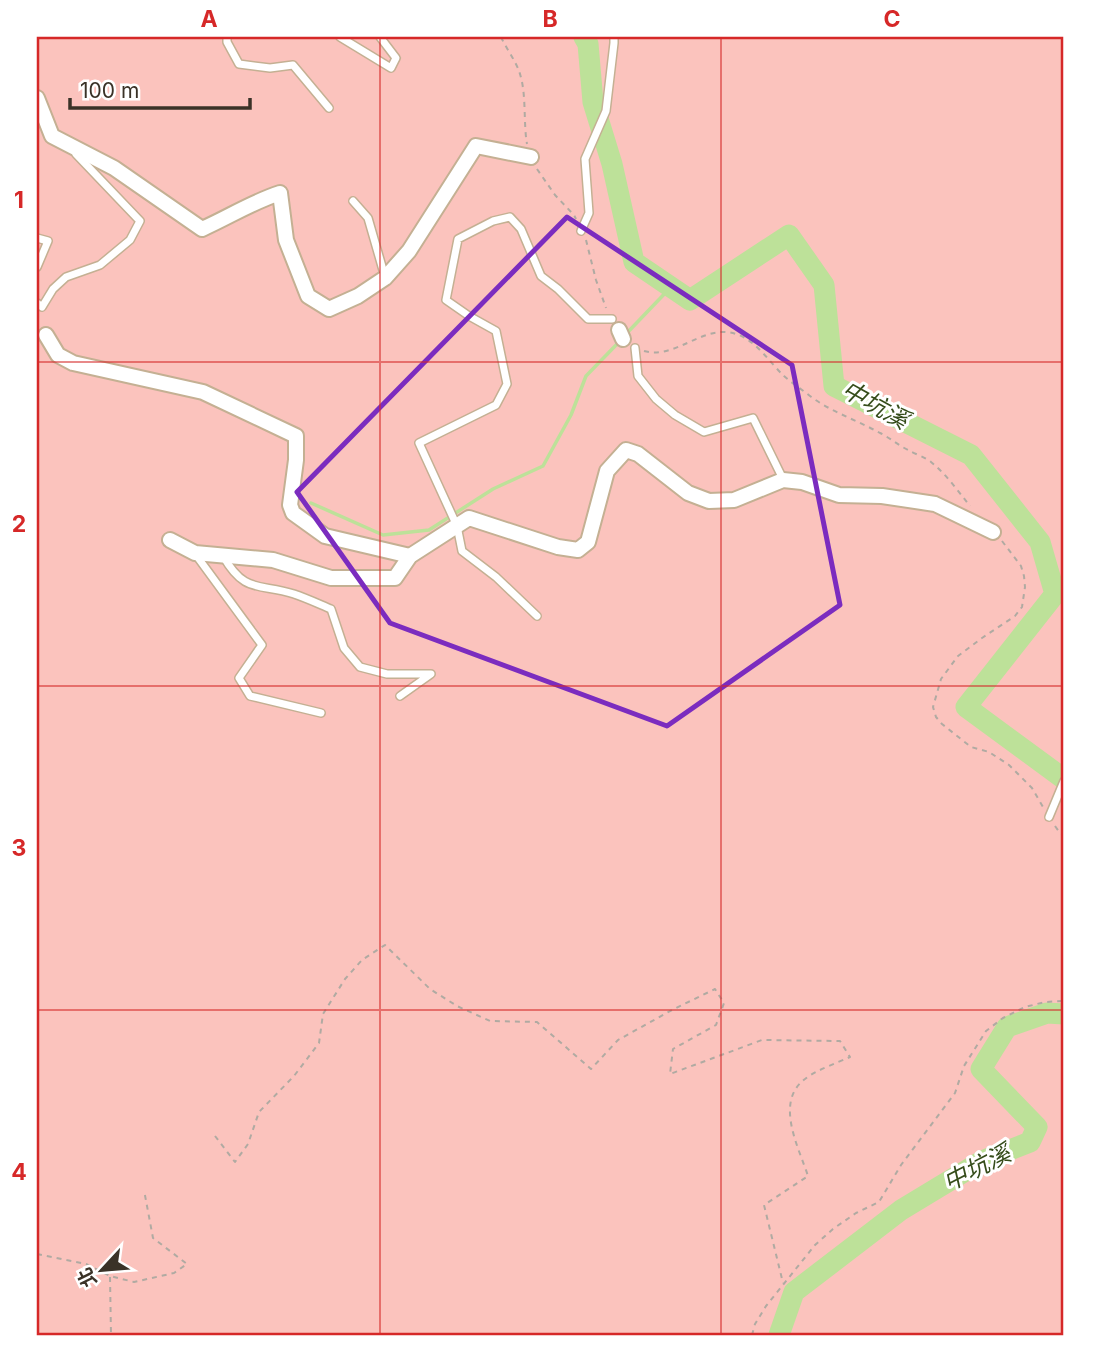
<svg xmlns="http://www.w3.org/2000/svg" width="1101" height="1372" font-family="Inter,'Noto Sans TC',sans-serif">
	<style>
		.green { fill: #fbc3bd }
		.lines { fill: none; stroke-linecap: round; stroke-linejoin: round }
		.stream { stroke: #bde199; stroke-width: 3.5 }
		.river { stroke: #bde199; stroke-width: 21 }
		.service-casing { stroke: #c4b093; stroke-width: 10 }
		.minor-casing { stroke: #c4b093; stroke-width: 18 }
		.path { stroke: #b0aaa2; stroke-width: 2; stroke-dasharray: 5 5; stroke-linecap: butt }
		.service { stroke: #fff; stroke-width: 7 }
		.minor { stroke: #fff; stroke-width: 14 }
		.marked { fill: none; stroke: #7b2cbf; stroke-width: 5; stroke-linejoin: round }
		.grid { fill: none; stroke: #d62828; stroke-width: 2; stroke-opacity: 0.55 }
		.labels { text-anchor: middle; stroke-width: 6; stroke-linejoin: round; paint-order: stroke }
		.water-label { font-size: 24px; font-style: italic; fill: #354c1a; stroke: #fff }
		.neatline { fill: none; stroke: #d62828; stroke-width: 2.5 }
		.grid-label { font-size: 23px; text-anchor: middle; font-weight: bold; fill: #d62828 }
	</style>
	<rect width="100%" height="100%" fill="#fcf7f1"/>
	<rect class="green" x="37" y="37" width="1027" height="1298"/>
	<g class="lines">
		<g class="stream">
			<polyline points="626,334 671,287"/>
			<polyline points="311,503 383,535 429,530 493,489 543,466 571,415 586,376 619,342"/>
		</g>
		<g class="river">
			<polyline points="584,37 588,44 593,102 612,164 634,262 690,300 789,235 824,285 834,386 971,455 1040,542 1055,594 966,707 1064,779"/>
			<polyline points="779,1335 794,1292 901,1210 982,1161 1030,1142 1037,1127 981,1069 1007,1027 1047,1013 1064,1014"/>
		</g>
		<g class="service-casing">
			<g id="service">
				<polyline points="227,37 227,42 239,64 270,68 293,65 329,108"/>
				<polyline points="340,37 391,68 396,58 380,37"/>
				<polyline points="353,201 368,218 385,277"/>
				<polyline points="581,231 589,213 585,159 606,111 614,43 614,37"/>
				<polyline points="37,238 48,241 37,267"/>
				<polyline points="37,303 42,307 53,289 66,277 100,265 130,240 140,221 76,154"/>
				<polyline points="635,348 638,376 656,399 675,415 704,432 753,418 783,479"/>
				<polyline points="196,555 262,645 239,678 250,696 321,713"/>
				<path d="M223,556c22,38 35,27 71,38 12,4 25,10 37,15l13,39 16,19 27,7h44l-31,22"/>
				<polyline points="537,616 496,577 462,551 457,526 419,443 496,405 507,384 496,331 469,316 446,300 458,239 493,221 510,217 521,229 541,276 558,289 588,319 612,319"/>
				<polyline points="1049,817 1064,781"/>
			</g>
		</g>
		<g class="minor-casing">
			<g id="minor">
				<path d="M37,98l15,38 62,32 88,61c27,-12 50,-27 78,-36l6,47 22,56 21,13 29,-13 27,-18 24,-27 67,-105 55,11"/>
				<polyline points="619,330 623,339"/>
				<polyline points="46,335 58,355 73,363 203,392 296,436 296,460 290,505 293,513 325,536 410,556"/>
				<polyline points="170,540 195,553 273,560 331,578 395,578 410,556 469,518 558,547 578,550 588,542 607,471 626,450 638,454 688,493 709,501 734,500 783,480 802,482 839,495 882,496 935,504 993,532"/>
			</g>
		</g>
		<g class="path">
			<path d="M501,37c5,11 14,23 18,34 8,22 4,50 8,73"/>
			<polyline points="537,169 555,195 574,215 576,219"/>
			<polyline points="586,240 596,280 606,308"/>
			<path d="M644,351c32,9 60,-28 92,-17 20,6 34,29 48,42 8,7 17,13 26,20 21,16 47,24 70,37 10,5 18,12 28,17 7,4 17,7 23,12 15,12 27,29 39,44"/>
			<polyline points="1002,541 1021,566 1024,576 1025,587 1022,607 1015,616 982,638 958,656 941,679 933,707 936,717 942,724 971,747 989,752 1009,765 1032,788 1043,807"/>
			<polyline points="1055,826 1060,833 1064,835"/>
			<path d="M215,1136l20,26 13,-18 11,-32 35,-36 25,-33 4,-29 22,-35 17,-19 23,-15 45,44 27,17 33,15 47,1 54,47 27,-29 54,-30 43,-21 9,14 -8,22 -43,24 -3,25 92,-34 78,1 10,16c-13,6 -34,13 -45,22 -31,23 -6,69 3,97l-44,29 19,78"/>
			<polyline points="37,1254 86,1264 110,1276 134,1282 174,1273 187,1264 153,1238 144,1190"/>
			<polyline points="110,1277 111,1335"/>
			<polyline points="752,1335 755,1324 766,1306 815,1245 833,1229 856,1213 879,1202 901,1165 955,1093 964,1066 986,1031 1003,1018 1025,1007 1045,1002 1064,1001"/>
		</g>
		<use href="#service" class="service"/>
		<use href="#minor" class="minor"/>
	</g>
	<path class="marked" d="M567,217l225,148 48,240 -173,121 -277,-103 -93,-131z"/>
	<path class="grid" d="M380,37v1298M721,37v1298M37,362h1027M37,686h1027M37,1010h1027"/>
	<g class="labels">
		<g class="water-label">
			<text transform="translate(875 405) rotate(29)" y="8">中坑溪</text>
			<text transform="translate(977 1168) rotate(-27)" y="8">中坑溪</text>
		</g>
	</g>
	<rect width="1101" height="1372" fill="none" stroke="#ffffff" stroke-width="77"/>
	<g transform="translate(102 1270) rotate(244)" stroke="#ffffff" stroke-width="5" paint-order="stroke">
	<path d="M0-5L12 26L0 18L-12 26Z" fill="#3a3227"/>
	<text y="-10" font-size="19" font-weight="bold" text-anchor="middle" fill="#3a3227">北</text>
	</g>
	<path d="M70 98v10h180v-10" fill="none" stroke="#3a3227" stroke-width="3.5"/>
	<text x="80" y="98" font-size="21" fill="#3a3227" stroke="#ffffff" stroke-width="5" paint-order="stroke">100 m</text>
	<rect x="38" y="38" width="1024" height="1296" class="neatline"/>
	<g class="grid-label">
		<text x="209" y="27">A</text>
		<text x="550" y="27">B</text>
		<text x="892" y="27">C</text>
		<text x="19" y="208">1</text>
		<text x="19" y="532">2</text>
		<text x="19" y="856">3</text>
		<text x="19" y="1180">4</text>
	</g>
</svg>
